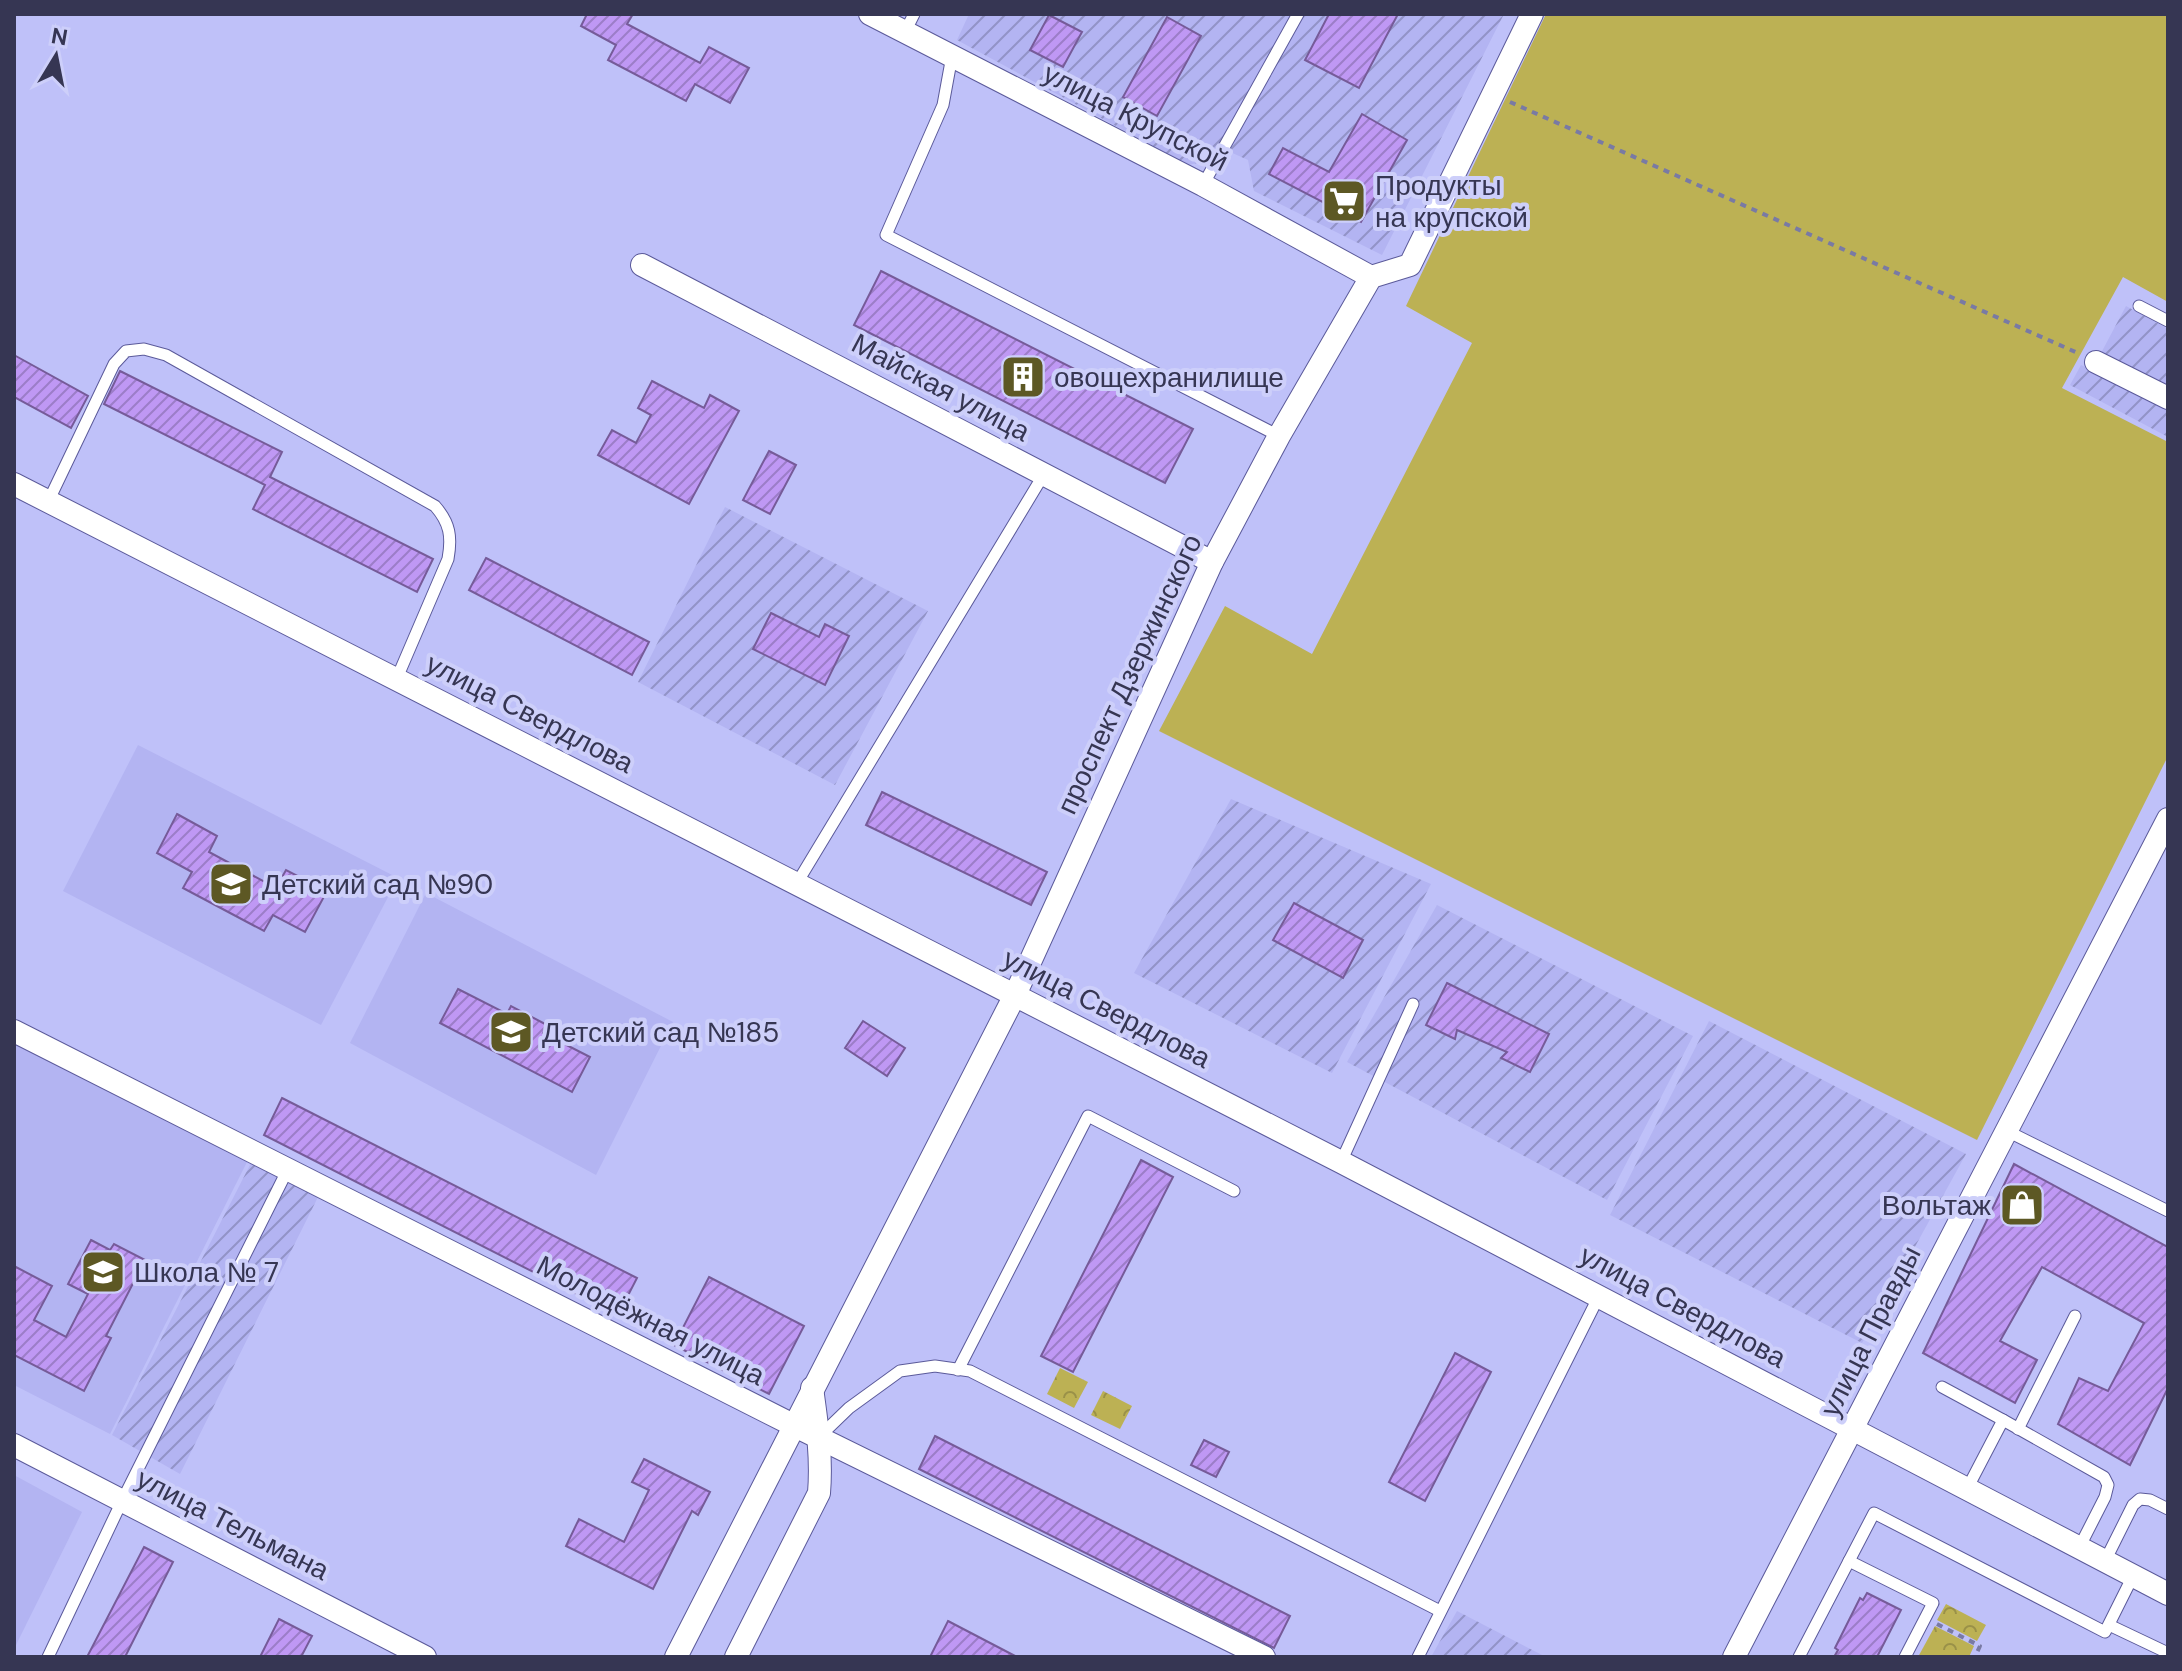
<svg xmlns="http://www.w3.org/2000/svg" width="2182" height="1671" font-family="'DM Sans',sans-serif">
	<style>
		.built { fill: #b3b4f2 }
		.industrial { fill: url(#industrial-furrows) }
		.grass { fill: #bcb154 }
		.park { fill: url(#park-crowns) }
		.building { fill: url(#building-hatch); stroke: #765b99; stroke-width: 2 }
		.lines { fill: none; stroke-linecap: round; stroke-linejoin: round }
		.lane-casing { stroke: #5b5a9a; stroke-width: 13 }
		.street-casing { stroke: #5b5a9a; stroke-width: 24 }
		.path { stroke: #797aa4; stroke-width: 4; stroke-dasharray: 6 6; stroke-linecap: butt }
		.lane { stroke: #fff; stroke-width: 11 }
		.street { stroke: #fff; stroke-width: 22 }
		.labels { text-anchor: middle; stroke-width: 8; stroke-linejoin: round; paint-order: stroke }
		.street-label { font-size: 28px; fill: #363653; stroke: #cdcffa }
		.poi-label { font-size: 28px; fill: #363653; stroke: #cdcffa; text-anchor: start }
	</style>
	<defs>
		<pattern id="industrial-furrows" width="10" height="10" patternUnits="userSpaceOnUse" patternTransform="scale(2)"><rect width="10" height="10" fill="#b3b4f2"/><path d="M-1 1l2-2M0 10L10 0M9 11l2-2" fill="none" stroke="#9293c7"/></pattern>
		<pattern id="park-crowns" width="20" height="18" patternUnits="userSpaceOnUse" patternTransform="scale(2)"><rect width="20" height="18" fill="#bcb154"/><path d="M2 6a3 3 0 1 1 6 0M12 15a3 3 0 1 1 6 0" fill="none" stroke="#9a9148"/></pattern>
		<pattern id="building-hatch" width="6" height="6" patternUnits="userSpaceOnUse" patternTransform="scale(2)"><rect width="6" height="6" fill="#bf98f4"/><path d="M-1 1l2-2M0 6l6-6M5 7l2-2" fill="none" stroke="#9c7dc8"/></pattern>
	</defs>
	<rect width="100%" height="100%" fill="#bfc1f9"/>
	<g class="built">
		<polygon points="138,745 398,878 321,1025 63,891"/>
		<polygon points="426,893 673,1022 596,1175 350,1043"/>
		<polygon points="14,1039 248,1160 110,1434 14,1385"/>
		<polygon points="14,1475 82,1512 14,1649"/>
	</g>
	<g class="industrial">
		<polygon points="969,14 1504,14 1382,255 1254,191 1248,160 1219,147 1207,161 1188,165 957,40"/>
		<polygon points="2126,306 2168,329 2168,437 2070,385 2081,365 2092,370"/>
		<polygon points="725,507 928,611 835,785 638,682"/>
		<polygon points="1231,799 1431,884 1332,1073 1134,973"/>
		<polygon points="1437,905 1693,1036 1607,1200 1347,1062"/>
		<polygon points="1709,1021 1966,1154 1862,1343 1610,1215"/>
		<polygon points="252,1161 318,1197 180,1474 112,1435"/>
		<polygon points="1457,1611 1546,1657 1431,1657"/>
	</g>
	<polygon class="grass" points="1546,14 2168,14 2168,302 2123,277 2062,388 2168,442 2168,756 1977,1140 1159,731 1225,606 1312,654 1472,343 1406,306"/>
	<g class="park">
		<polygon points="1060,1368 1088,1382 1074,1408 1047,1394"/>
		<polygon points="1103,1391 1132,1406 1120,1429 1091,1415"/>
		<polygon points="1946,1604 1986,1625 1977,1641 1937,1620"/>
		<polygon points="1935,1626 1974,1646 1969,1657 1918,1657"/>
	</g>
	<g class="building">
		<polygon points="587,14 633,14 627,24 700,63 709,47 749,68 730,103 695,84 686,101 608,60 616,45 581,26"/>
		<polygon points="1329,14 1398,14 1359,88 1305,60"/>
		<polygon points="1049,15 1082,32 1063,67 1030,50"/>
		<polygon points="1167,17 1201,36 1157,116 1123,97"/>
		<polygon points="1362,114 1407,140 1361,222 1269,174 1283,148 1329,172"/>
		<polygon points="881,271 1193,429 1165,483 854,325"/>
		<polygon points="14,355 88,396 71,428 14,397"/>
		<polygon points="120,371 282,452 270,477 433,559 417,592 253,509 265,485 104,404"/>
		<polygon points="652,381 704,408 710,395 739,411 689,504 598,455 612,430 636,443 651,415 638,408"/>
		<polygon points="769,451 796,465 770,514 743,500"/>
		<polygon points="486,558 649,642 632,675 469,590"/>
		<polygon points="771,613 819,637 825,624 849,636 825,685 753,649"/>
		<polygon points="882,792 1047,872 1031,905 866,825"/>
		<polygon points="177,814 217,836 209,852 276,888 286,870 327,891 305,932 273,915 264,931 183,888 192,872 157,853"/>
		<polygon points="1294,903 1363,940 1343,978 1273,940"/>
		<polygon points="1447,983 1549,1034 1530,1072 1501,1058 1507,1052 1457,1030 1455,1039 1426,1025"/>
		<polygon points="458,989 507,1014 511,1006 547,1025 543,1033 590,1057 572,1092 440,1023"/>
		<polygon points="863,1021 905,1048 887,1076 845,1048"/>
		<polygon points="282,1098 637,1278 618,1315 264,1135"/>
		<polygon points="1141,1160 1173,1177 1073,1372 1041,1356"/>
		<polygon points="2014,1164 2168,1247 2168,1388 2130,1465 2058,1424 2079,1378 2108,1391 2144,1323 2042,1267 2000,1341 2037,1360 2015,1403 1923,1353"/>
		<polygon points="91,1240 110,1250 114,1244 145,1260 106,1336 111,1338 84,1391 14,1355 14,1266 52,1286 34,1320 66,1337 88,1294 68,1284"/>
		<polygon points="709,1277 804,1326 769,1394 674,1345"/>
		<polygon points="1455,1353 1491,1372 1425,1501 1389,1482"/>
		<polygon points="935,1436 1290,1616 1274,1648 919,1469"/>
		<polygon points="1204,1440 1229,1452 1216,1477 1191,1465"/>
		<polygon points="644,1459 710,1492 698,1515 692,1511 653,1589 566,1546 579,1519 624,1542 649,1490 632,1482"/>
		<polygon points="144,1547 173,1562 125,1657 87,1657"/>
		<polygon points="1867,1593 1901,1610 1877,1657 1834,1657 1838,1650 1835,1648 1860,1598 1863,1600"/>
		<polygon points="279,1619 312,1636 301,1657 260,1657"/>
		<polygon points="948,1621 1017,1657 930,1657"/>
	</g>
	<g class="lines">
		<g class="lane-casing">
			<g id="lane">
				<polyline points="905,32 914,14"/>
				<polyline points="952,56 943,105 886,235 1279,436"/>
				<polyline points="1203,185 1298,14"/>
				<polyline points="2139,306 2168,321"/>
				<path d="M48,502l66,-138 12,-13 18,-2 22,6 269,151c15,17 17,31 13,53l-51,119"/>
				<polyline points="797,883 1044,474"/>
				<polyline points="2007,1131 2168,1211"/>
				<polyline points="1341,1162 1413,1004"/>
				<polyline points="958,1370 1088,1116 1234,1191"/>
				<polyline points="1942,1387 2003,1420"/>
				<polyline points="2018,1429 2075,1316"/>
				<polyline points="820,1436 849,1408 900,1371 935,1366 970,1371 1440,1611"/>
				<polyline points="1967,1489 2003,1420 2104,1477 2108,1485 2105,1497 2079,1548"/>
				<polyline points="1849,1561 1933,1603 1905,1657"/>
				<polyline points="2105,1561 2133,1505 2140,1499 2150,1500 2168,1509"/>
				<polyline points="2109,1625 2168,1653"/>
				<polyline points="48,1657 122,1501 287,1171"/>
				<polyline points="1418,1657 1599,1296"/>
				<polyline points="1799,1657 1874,1513 2105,1632 2133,1576"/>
			</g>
		</g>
		<g class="street-casing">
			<g id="street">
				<polyline points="870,14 1203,185 1371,277"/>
				<polyline points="642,265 1212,562"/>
				<polyline points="2096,362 2168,398"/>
				<polyline points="14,484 1341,1162 2168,1594"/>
				<polyline points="14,1031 795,1426 1264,1657"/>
				<polyline points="14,1445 425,1657"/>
				<polyline points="676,1657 1015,995 1212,562 1279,436 1371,277 1410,265 1532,14"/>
				<path d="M736,1657l83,-164c3,-36 -2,-69 -7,-105"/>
				<polyline points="1734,1657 2168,819"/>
			</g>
		</g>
		<g class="path">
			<polyline points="1510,102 2080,354"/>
			<polyline points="1937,1624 1980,1646 1975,1657"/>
		</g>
		<use href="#lane" class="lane"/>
		<use href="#street" class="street"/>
	</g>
	<defs>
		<g id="supermarket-square" transform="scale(2.3)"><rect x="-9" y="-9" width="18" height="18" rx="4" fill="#5d5824" stroke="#cdcffa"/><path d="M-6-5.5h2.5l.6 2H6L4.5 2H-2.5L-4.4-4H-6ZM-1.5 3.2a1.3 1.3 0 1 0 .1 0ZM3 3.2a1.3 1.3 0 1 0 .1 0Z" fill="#fff"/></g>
		<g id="building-square" transform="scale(2.3)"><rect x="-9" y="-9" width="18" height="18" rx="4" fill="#5d5824" stroke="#cdcffa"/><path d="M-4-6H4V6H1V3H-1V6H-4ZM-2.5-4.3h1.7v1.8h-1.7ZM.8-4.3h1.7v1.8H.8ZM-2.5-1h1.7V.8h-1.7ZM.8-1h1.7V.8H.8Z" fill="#fff"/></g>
		<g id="school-square" transform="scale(2.3)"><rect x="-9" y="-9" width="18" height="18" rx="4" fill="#5d5824" stroke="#cdcffa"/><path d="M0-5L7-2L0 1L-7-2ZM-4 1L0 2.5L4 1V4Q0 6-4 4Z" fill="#fff"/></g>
		<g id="shop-square" transform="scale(2.3)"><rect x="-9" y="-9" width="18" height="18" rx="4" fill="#5d5824" stroke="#cdcffa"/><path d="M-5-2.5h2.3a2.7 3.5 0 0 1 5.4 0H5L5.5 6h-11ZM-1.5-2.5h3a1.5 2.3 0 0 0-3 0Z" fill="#fff"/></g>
	</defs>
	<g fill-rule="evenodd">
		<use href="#supermarket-square" x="1344" y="201"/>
		<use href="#building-square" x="1023" y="377"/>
		<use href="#school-square" x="231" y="884"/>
		<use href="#school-square" x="511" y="1032"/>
		<use href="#shop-square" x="2022" y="1205"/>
		<use href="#school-square" x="103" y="1272"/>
	</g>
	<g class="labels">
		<g class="street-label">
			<text transform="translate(1136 117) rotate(27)" y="10">улица Крупской</text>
			<text transform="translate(941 387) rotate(28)" y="10">Майская улица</text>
			<text transform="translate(1129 674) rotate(-65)" y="10">проспект Дзержинского</text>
			<text transform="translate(530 713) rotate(27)" y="10">улица Свердлова</text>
			<text transform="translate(1107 1008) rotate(27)" y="10">улица Свердлова</text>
			<text transform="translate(1683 1306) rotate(28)" y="10">улица Свердлова</text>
			<text transform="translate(651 1320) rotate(27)" y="10">Молодёжная улица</text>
			<text transform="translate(1870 1331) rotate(-63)" y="10">улица Правды</text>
			<text transform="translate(233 1524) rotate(27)" y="10">улица Тельмана</text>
		</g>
		<g class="poi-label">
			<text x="1375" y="195">Продукты<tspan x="1375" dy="32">на крупской</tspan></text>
			<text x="1054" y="387">овощехранилище</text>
			<text x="262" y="894">Детский сад №90</text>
			<text x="542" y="1042">Детский сад №185</text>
			<text x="1991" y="1215" text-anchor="end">Вольтаж</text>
			<text x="134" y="1282">Школа № 7</text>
		</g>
	</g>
	<rect width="2182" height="1671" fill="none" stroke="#363653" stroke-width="32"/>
	<g transform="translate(56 56) rotate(10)" stroke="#cdcffa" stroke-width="6" paint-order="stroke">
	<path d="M0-6L14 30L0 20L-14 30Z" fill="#363653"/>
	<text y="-12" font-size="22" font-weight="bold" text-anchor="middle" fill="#363653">N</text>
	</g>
</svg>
